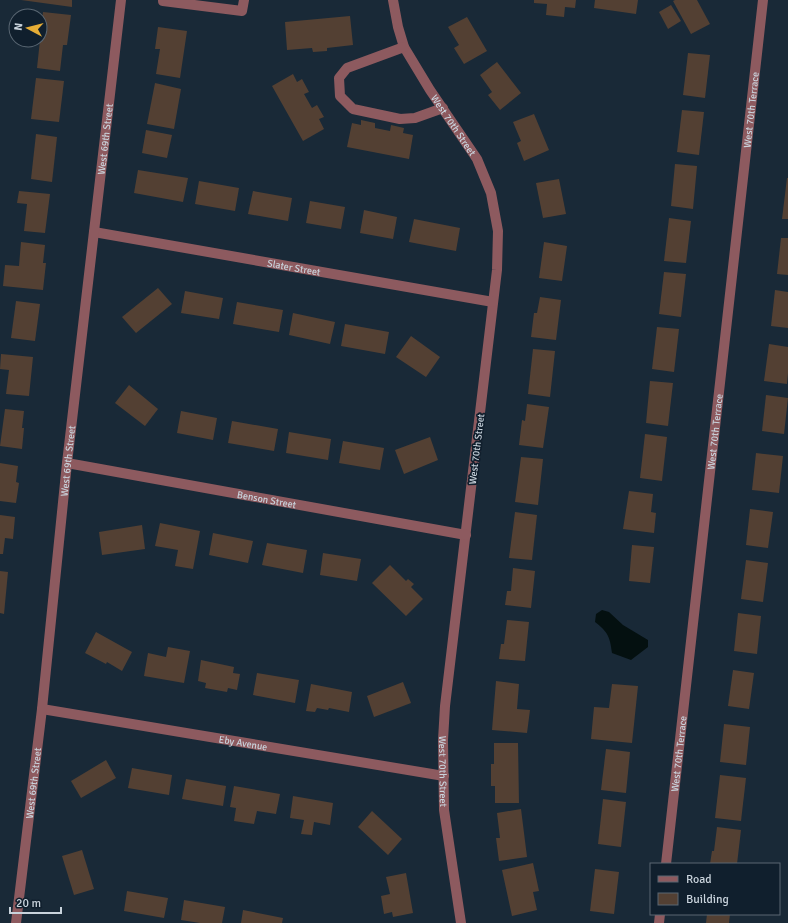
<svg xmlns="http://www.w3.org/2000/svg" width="788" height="923" font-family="Signika,sans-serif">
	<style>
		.water { fill: #041010 }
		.building { fill: #534033 }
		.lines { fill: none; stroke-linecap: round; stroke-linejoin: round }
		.minor { stroke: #8d5a5f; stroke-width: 10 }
		.labels { text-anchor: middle; stroke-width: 3.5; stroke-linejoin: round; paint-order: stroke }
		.street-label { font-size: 10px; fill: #c9d3dc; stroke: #101f2d }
	</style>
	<rect width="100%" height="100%" fill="#192937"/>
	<path class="water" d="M602,610l7,2 14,13 25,15v7l-17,13 -19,-7c-2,-16 -4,-21 -17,-31l1,-8z"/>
	<g class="building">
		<polygon points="21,0 72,0 72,7"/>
		<polygon points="534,0 576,0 575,8 565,7 564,17 546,15 547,4 534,3"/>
		<polygon points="595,0 638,0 636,14 594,8"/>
		<polygon points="675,0 697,0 710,24 691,34 673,1"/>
		<polygon points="671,5 681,21 668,29 659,12"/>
		<polygon points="43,12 71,15 67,45 63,45 60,71 37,68"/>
		<polygon points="350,16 353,45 327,48 327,51 313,52 312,48 287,50 285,22"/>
		<polygon points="467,17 487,51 464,64 454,48 459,45 448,27"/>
		<polygon points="158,27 187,31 180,78 156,74 160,49 155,49"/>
		<polygon points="688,53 710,55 705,98 683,95"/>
		<polygon points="497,62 521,93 500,110 488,95 492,92 480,75"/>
		<polygon points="293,74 297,82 302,79 309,92 304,94 312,108 317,105 324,117 319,119 324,129 303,141 272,86"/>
		<polygon points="36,78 64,81 59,122 31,119"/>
		<polygon points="155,83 181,89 174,129 147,124"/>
		<polygon points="682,110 704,112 699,155 677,152"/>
		<polygon points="534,114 549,150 524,161 517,143 521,141 513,122"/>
		<polygon points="361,120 375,123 375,128 390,131 391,125 404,128 403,133 413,135 409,159 347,147 352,123 361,125"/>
		<polygon points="146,130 172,135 167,158 142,153"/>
		<polygon points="36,134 57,137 52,182 31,179"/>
		<polygon points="675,164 697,166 693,209 671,206"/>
		<polygon points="138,170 188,178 183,202 134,193"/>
		<polygon points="787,178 788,178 788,219 782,219"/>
		<polygon points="559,179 566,214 543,218 536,183"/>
		<polygon points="199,181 239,188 235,211 195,204"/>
		<polygon points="19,191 50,194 45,233 24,231 27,204 17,203"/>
		<polygon points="253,191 292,198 288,221 248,214"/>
		<polygon points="310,201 345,207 341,229 306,223"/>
		<polygon points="364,210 397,217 393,239 360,233"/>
		<polygon points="669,218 691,221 686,263 664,261"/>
		<polygon points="414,219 460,228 456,251 409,242"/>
		<polygon points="781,238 788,238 788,275 777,274"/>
		<polygon points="21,242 45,245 43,263 46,263 43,290 3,286 5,265 19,266"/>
		<polygon points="544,242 567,246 562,281 539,278"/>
		<polygon points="664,272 686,274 681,317 659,314"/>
		<polygon points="158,288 172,304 136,333 122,317"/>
		<polygon points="775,290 788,292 788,328 771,326"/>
		<polygon points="185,291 223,298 219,319 181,313"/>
		<polygon points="540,297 561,300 556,340 531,337 534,313 537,313"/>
		<polygon points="16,301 40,304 35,341 11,338"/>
		<polygon points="237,302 283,310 279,332 233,324"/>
		<polygon points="293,313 335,322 330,344 289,335"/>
		<polygon points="345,324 389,332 385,354 341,346"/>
		<polygon points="657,327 679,329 674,372 652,369"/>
		<polygon points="411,336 440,357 426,377 396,357"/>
		<polygon points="769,344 788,347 788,373 787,384 764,381"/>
		<polygon points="533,349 555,351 550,397 528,394"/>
		<polygon points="1,354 33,357 29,396 6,394 9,370 0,369"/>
		<polygon points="650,381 673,383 668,426 646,423"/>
		<polygon points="129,385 158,409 145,426 115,403"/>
		<polygon points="766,395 788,398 784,434 762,431"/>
		<polygon points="527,404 549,407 543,448 519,445 522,420 525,421"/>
		<polygon points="5,409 24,411 22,428 24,428 22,449 0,446"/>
		<polygon points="181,411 217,418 213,440 177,433"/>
		<polygon points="232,421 278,429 274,451 228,443"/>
		<polygon points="289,432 331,439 328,460 286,453"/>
		<polygon points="645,434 667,437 662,481 640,478"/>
		<polygon points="430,437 438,460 404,474 395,450"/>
		<polygon points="343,441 384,448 380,470 339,463"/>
		<polygon points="756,453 783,456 779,493 752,490"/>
		<polygon points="521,457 543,459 538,505 515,502"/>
		<polygon points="0,463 18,466 16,482 19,483 16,503 0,501"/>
		<polygon points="629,491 653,494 651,512 656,513 654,533 623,529"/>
		<polygon points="750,509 773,512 768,548 746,545"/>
		<polygon points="515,512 537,515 532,560 509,558"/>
		<polygon points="0,515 15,517 13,539 5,538 3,554 0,554"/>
		<polygon points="160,523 200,531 193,569 175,566 178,550 155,546"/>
		<polygon points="142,525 145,549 102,555 99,532"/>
		<polygon points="213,533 253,541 248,563 209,555"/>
		<polygon points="267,543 307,550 303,573 262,565"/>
		<polygon points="632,545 654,547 650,583 629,581"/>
		<polygon points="323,553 361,559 357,581 320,575"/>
		<polygon points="746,560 768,563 763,602 741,599"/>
		<polygon points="390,565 406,581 408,579 414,584 411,587 423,599 406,616 372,583"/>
		<polygon points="513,568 535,571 531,608 505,605 507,591 511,591"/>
		<polygon points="0,571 8,572 4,614 0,613"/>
		<polygon points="738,613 761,616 757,654 734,651"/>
		<polygon points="507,620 529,622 525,661 499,659 501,644 504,644"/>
		<polygon points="96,632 132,652 122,671 107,662 106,664 85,653"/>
		<polygon points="168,647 190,651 184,683 144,676 148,653 166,657"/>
		<polygon points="201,660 234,667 233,673 240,674 237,690 228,688 227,692 205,688 206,683 198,681"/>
		<polygon points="733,670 754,673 749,709 728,706"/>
		<polygon points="257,673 299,680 295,703 253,695"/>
		<polygon points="496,681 519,684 517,709 530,710 527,733 492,730"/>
		<polygon points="403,682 411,703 374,717 367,696"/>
		<polygon points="311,684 352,692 349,712 329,708 328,710 317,708 315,712 306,711"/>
		<polygon points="612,684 638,686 632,743 591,739 594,707 609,708"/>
		<polygon points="724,724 750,727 746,765 720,762"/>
		<polygon points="494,743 518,743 519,803 495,803 495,786 491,786 491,764 494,764"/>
		<polygon points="606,749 630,752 626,793 601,790"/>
		<polygon points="106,760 116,778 81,798 71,781"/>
		<polygon points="132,768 172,775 169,795 128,788"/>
		<polygon points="720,775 746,778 741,821 715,818"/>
		<polygon points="186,779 226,786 223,806 182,799"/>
		<polygon points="234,786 280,794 276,814 257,811 254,824 234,821 236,808 230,807"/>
		<polygon points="293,796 333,803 330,825 314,822 312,835 301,834 304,820 290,818"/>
		<polygon points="603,799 626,802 621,847 598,844"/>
		<polygon points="521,809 527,857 499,861 496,838 500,838 497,813"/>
		<polygon points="372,811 402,839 388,855 358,827"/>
		<polygon points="717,827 741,830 737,864 710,864 712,851 714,851"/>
		<polygon points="82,850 94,889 74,895 62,856"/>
		<polygon points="533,863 539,891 533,892 537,910 512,916 502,870"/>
		<polygon points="595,869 619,872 614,914 590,911"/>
		<polygon points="406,873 413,913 393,917 392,912 384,914 381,896 390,894 386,877"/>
		<polygon points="127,891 168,898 164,918 124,911"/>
		<polygon points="184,900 225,907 222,923 200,923 181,920"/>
		<polygon points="243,910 283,918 282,923 241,923"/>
		<polygon points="707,914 730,914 729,923 706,923"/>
	</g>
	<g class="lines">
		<g class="minor">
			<polyline points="163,0 163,1 242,11 244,0"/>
			<path id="s1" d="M393,0l5,27 6,20 26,43 47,69 14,34 7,38 -1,39 -52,436 -2,34 1,70 17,113"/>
			<polyline points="404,47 347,68 339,78 340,96 353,109 400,119 415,118 443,108"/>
			<path id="s2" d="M94,232l399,70"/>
			<path id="s3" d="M67,463l399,72"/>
			<path id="s4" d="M42,709l402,67"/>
			<path id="s5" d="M666,864l97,-864"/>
			<path id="s6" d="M16,923l26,-214 25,-246 54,-463"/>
			<polyline points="659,923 660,914"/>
		</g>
	</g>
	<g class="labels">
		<g class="street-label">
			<text dy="4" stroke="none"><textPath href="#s5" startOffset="759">West 70th Terrace</textPath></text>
			<text dy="4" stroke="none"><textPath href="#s1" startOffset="141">West 70th Street</textPath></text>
			<text dy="4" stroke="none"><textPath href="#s6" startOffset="789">West 69th Street</textPath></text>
			<text dy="4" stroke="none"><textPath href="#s2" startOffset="203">Slater Street</textPath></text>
			<text dy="4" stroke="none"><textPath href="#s5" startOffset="435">West 70th Terrace</textPath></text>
			<text transform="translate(476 449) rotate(-83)" y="4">West 70th Street</text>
			<text dy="4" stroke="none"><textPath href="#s6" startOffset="465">West 69th Street</textPath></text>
			<text dy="4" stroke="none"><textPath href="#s3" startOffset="203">Benson Street</textPath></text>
			<text dy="4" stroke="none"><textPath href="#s4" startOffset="204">Eby Avenue</textPath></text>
			<text dy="4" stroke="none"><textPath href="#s5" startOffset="111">West 70th Terrace</textPath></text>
			<text dy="4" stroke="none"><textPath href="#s1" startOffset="801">West 70th Street</textPath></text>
			<text dy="4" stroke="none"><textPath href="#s6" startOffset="141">West 69th Street</textPath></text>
		</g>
	</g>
	<rect x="650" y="863" width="130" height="52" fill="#101f2d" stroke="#5a6773"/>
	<rect x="658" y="876" width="20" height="6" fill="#8d5a5f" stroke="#5a6773"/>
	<text x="686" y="883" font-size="12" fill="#c9d3dc">Road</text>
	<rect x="658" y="893" width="20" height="12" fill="#534033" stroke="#5a6773"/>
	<text x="686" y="903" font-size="12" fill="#c9d3dc">Building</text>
	<g transform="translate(28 28) rotate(277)"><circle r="19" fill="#101f2d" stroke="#5a6773"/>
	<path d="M0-3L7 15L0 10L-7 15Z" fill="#e5ad36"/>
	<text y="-6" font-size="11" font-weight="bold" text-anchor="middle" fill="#c9d3dc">N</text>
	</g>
	<path d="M10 907v6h51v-6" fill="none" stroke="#c9d3dc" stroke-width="2"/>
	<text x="16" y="907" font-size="12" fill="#c9d3dc" stroke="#101f2d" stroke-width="3" paint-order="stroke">20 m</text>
</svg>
